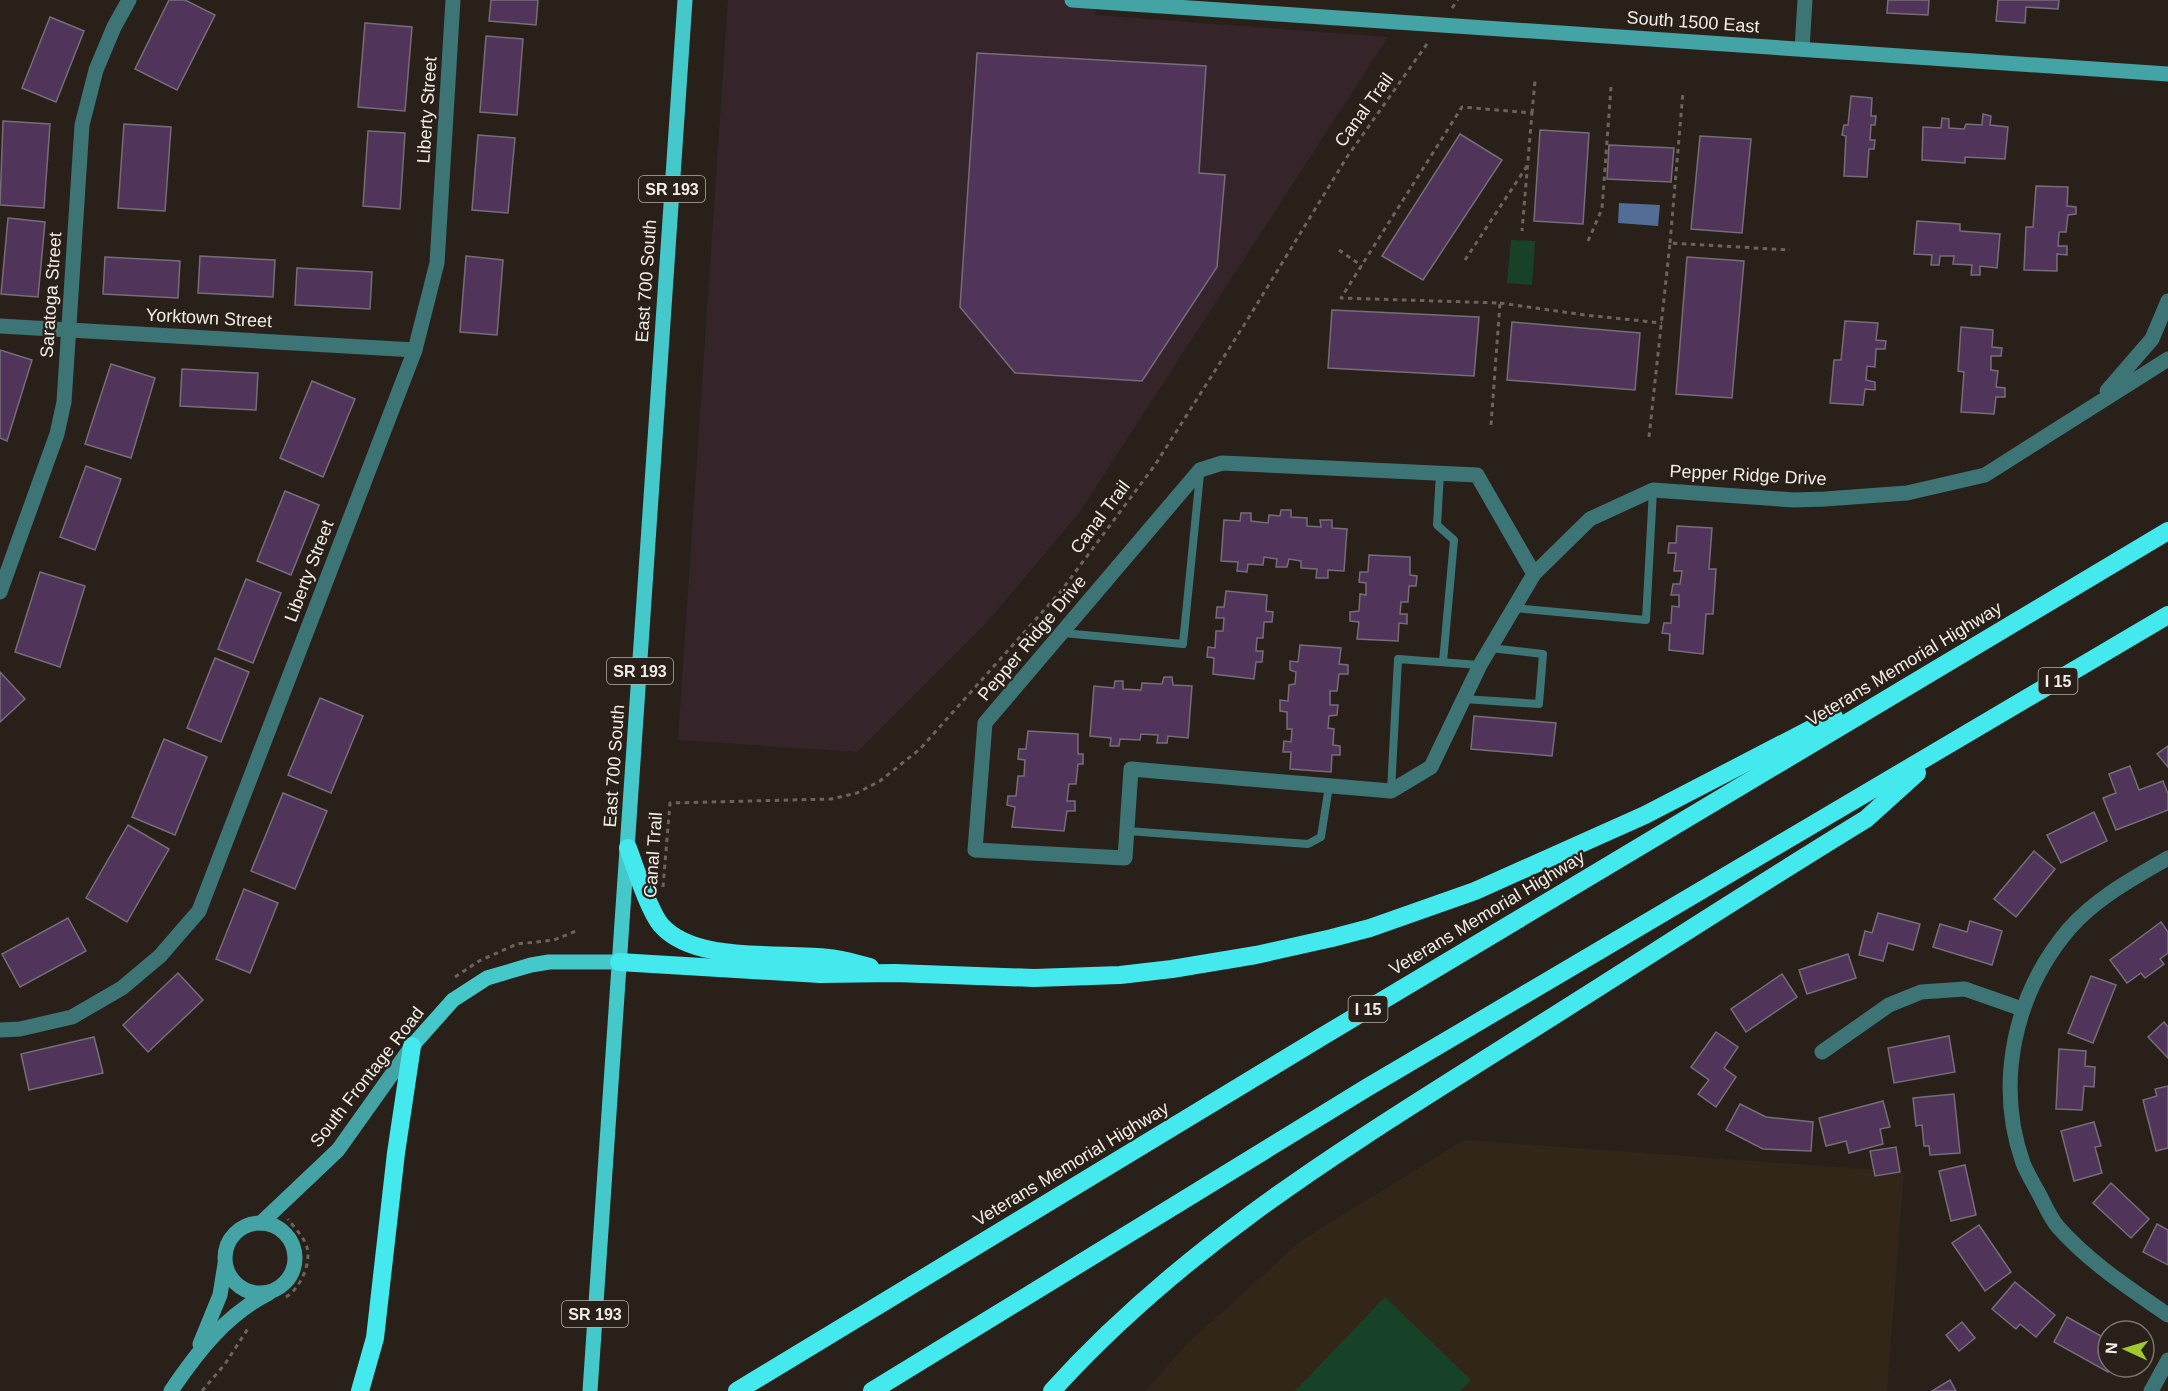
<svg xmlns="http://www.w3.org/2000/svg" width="2168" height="1391" font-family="Arial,sans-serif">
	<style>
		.commercial { fill: #36242b }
		.built { fill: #312618 }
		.green { fill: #184227 }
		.water { fill: #526e96 }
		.building { fill: #50345a; stroke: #756d78; stroke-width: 1.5 }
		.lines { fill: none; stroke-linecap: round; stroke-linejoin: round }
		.path { stroke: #6b645c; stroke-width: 3; stroke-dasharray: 4.5 4.5; stroke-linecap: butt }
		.lane { stroke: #3d7576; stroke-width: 8 }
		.street { stroke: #3d7576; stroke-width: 15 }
		.secondary { stroke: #44a3a5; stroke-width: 15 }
		.primary { stroke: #45c8ca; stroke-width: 15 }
		.highway { stroke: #43e9ec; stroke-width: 18 }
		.labels { text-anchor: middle; stroke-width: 4.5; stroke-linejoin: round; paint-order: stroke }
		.shield { fill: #292119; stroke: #b6b0a9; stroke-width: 1.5 }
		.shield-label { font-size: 16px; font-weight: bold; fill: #f2ede7 }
		.street-label { font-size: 18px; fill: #f2ede7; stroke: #292119 }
	</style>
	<rect width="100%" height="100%" fill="#292119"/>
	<polygon class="commercial" points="728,0 1095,0 1095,15 1388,37 1079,513 987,622 857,752 678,740"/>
	<polygon class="built" points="1464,1140 1904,1172 1887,1391 1145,1391 1188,1343 1302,1240"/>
	<g class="green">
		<polygon points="1511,240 1535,241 1532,285 1507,283"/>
		<polygon points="1385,1297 1471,1380 1460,1391 1295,1391"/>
	</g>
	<polygon class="water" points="1619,203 1660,205 1658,226 1618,223"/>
	<g class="building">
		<polygon points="169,0 185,0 215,15 177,90 135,69"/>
		<polygon points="491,0 538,0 536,25 489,21"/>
		<polygon points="1888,0 1929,0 1928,15 1887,13"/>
		<polygon points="1998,0 2059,0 2058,9 2026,7 2025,23 1996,21"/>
		<polygon points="50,17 84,31 56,102 22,88"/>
		<polygon points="365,23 412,27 405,111 358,107"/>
		<polygon points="486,36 523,39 517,115 480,112"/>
		<polygon points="977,53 1206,66 1199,173 1225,175 1217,267 1142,381 1015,373 960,307"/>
		<polygon points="1851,96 1872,98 1871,116 1876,116 1875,125 1871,125 1870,140 1875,140 1874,149 1869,149 1867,177 1844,176 1846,136 1842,135 1844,125 1848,125"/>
		<polygon points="1983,114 1991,116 1990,125 2008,127 2005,159 1965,157 1965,163 1922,160 1923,127 1941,128 1942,118 1949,119 1949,128 1964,129 1966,124 1982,125"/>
		<polygon points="3,121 50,124 44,208 0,205"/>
		<polygon points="124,124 171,127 165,211 118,208"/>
		<polygon points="1540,130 1589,133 1583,224 1534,221"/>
		<polygon points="368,131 405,133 400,209 363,206"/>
		<polygon points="1460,134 1502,160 1423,280 1382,256"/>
		<polygon points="478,135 515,138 508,213 472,210"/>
		<polygon points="1700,136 1751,139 1742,233 1691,229"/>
		<polygon points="1609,145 1674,148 1671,182 1607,179"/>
		<polygon points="2036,186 2068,187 2067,206 2076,207 2076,214 2068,215 2066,232 2059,232 2058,246 2067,246 2067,255 2057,254 2057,271 2024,270 2026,227 2033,227"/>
		<polygon points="8,218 45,222 38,297 1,294"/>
		<polygon points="1917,221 1960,224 1960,231 2000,234 1997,268 1980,266 1980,275 1971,275 1972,265 1953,264 1954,256 1940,256 1939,265 1931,265 1932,255 1914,254"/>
		<polygon points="200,256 275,260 273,297 198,293"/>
		<polygon points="466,256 503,260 497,335 460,332"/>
		<polygon points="105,257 180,261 178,298 103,294"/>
		<polygon points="1687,257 1744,261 1732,398 1676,394"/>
		<polygon points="297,268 372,272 370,309 295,305"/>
		<polygon points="1332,310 1479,317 1474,376 1328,368"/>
		<polygon points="1845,321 1878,323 1876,340 1886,341 1885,349 1876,349 1875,367 1867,366 1866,380 1875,382 1875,390 1865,389 1863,405 1830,403 1834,360 1841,360"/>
		<polygon points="1512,322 1640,333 1635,390 1507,380"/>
		<polygon points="1961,327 1993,330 1992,347 2002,348 2001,356 1991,356 1991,370 1998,371 1996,387 2005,388 2005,397 1996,397 1994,414 1961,412 1964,372 1958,371"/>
		<polygon points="0,350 32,360 7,441 0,438"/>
		<polygon points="111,364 155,378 131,458 85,444"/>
		<polygon points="182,369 258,373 256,410 180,406"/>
		<polygon points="312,381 355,399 323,477 280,458"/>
		<polygon points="86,466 121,479 95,550 60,537"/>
		<polygon points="285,491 319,505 291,575 257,561"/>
		<polygon points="1281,510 1291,510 1291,517 1307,518 1307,526 1321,527 1320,520 1332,520 1332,528 1347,529 1344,571 1328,570 1328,578 1316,578 1317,569 1301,568 1301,561 1289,559 1287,567 1276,567 1277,559 1264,557 1263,565 1248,564 1247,572 1237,571 1238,562 1221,561 1224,520 1240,521 1241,513 1251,513 1251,521 1268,523 1269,515 1280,516"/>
		<polygon points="1677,526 1712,528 1709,569 1716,569 1713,614 1706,614 1703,654 1669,650 1670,634 1662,633 1664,623 1671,623 1672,606 1679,607 1679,595 1671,595 1673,584 1680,584 1682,571 1674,571 1676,553 1668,553 1669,543 1676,543"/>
		<polygon points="1369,555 1410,557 1410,575 1417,576 1416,586 1409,586 1408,602 1401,602 1400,614 1407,614 1407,624 1399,623 1398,641 1357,639 1359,622 1350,621 1350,612 1359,611 1360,594 1366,595 1366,583 1359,582 1360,572 1368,572"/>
		<polygon points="40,572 85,586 60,667 15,652"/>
		<polygon points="246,579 281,593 253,663 218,649"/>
		<polygon points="1226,591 1267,595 1266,611 1273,612 1272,622 1264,622 1263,638 1257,638 1256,651 1263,651 1262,662 1256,662 1254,679 1213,674 1214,658 1207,657 1208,647 1215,648 1216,631 1223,631 1224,618 1216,618 1217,607 1224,607"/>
		<polygon points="1300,645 1341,648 1339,664 1348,665 1348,674 1339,674 1337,691 1330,691 1330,705 1338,705 1337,715 1329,716 1328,728 1334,729 1333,745 1340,746 1340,755 1332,755 1331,772 1290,769 1291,752 1283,752 1284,741 1291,742 1292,729 1287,729 1287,712 1280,711 1280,700 1288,701 1289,685 1295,684 1296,672 1290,670 1290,661 1298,662"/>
		<polygon points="215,658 249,672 221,742 187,728"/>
		<polygon points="0,672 25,699 0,722"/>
		<polygon points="1164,677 1172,677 1173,685 1192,686 1188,738 1168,736 1167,743 1157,743 1158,735 1141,734 1140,740 1120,739 1119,746 1110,746 1111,738 1090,736 1094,686 1114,688 1115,681 1123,681 1123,689 1141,690 1142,683 1162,684"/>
		<polygon points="320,698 363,716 331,793 288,775"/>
		<polygon points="1474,716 1556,723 1552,756 1471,749"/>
		<polygon points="1028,731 1078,734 1078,754 1083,754 1083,764 1078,764 1076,784 1069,784 1067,801 1075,801 1075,811 1067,811 1064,831 1012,827 1015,807 1007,805 1008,796 1016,796 1018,776 1024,776 1025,760 1018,759 1019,749 1026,749"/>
		<polygon points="164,739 207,757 175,835 132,817"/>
		<polygon points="2168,746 2168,767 2157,754"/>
		<polygon points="2130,766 2139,790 2163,781 2168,794 2168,810 2116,830 2103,798 2116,793 2109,774"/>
		<polygon points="283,793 327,811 295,889 251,871"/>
		<polygon points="2094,812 2107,841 2061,863 2047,835"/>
		<polygon points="128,825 169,849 127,922 86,898"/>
		<polygon points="2034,851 2055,869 2016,917 1994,899"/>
		<polygon points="244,889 278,903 250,973 216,959"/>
		<polygon points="1878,913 1920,924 1913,950 1888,943 1883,961 1859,955 1865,931 1872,933"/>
		<polygon points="68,918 86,951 20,987 2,954"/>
		<polygon points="1970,921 2002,931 1992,965 1933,947 1940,924 1967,932"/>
		<polygon points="2161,922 2168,932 2168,953 2160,959 2164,964 2145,978 2141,973 2127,983 2110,960"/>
		<polygon points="1848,954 1856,978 1807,994 1799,970"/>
		<polygon points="178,973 203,1000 148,1052 123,1025"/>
		<polygon points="1782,974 1797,997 1746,1032 1731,1009"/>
		<polygon points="2091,976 2116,985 2093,1043 2068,1033"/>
		<polygon points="2164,1022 2168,1027 2168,1058 2148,1037"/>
		<polygon points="1716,1032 1738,1047 1724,1068 1736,1077 1716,1107 1698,1094 1709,1080 1691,1067"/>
		<polygon points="1949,1036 1955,1072 1894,1083 1888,1048"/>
		<polygon points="94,1037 103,1073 29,1090 21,1054"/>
		<polygon points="2059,1049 2086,1051 2085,1066 2095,1067 2094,1087 2084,1086 2082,1110 2056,1109"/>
		<polygon points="2168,1086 2168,1148 2156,1151 2143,1100 2157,1096 2155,1089"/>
		<polygon points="1954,1094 1960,1153 1930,1155 1929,1146 1924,1146 1922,1125 1916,1126 1913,1098"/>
		<polygon points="1883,1101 1890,1127 1880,1129 1883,1144 1849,1153 1846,1141 1826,1146 1819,1118"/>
		<polygon points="1740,1104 1766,1117 1813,1122 1811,1151 1763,1149 1726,1130"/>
		<polygon points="2094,1122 2101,1146 2095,1147 2102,1173 2074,1181 2061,1131"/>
		<polygon points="1896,1147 1900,1172 1875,1176 1870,1151"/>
		<polygon points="1965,1165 1976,1215 1951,1221 1939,1171"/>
		<polygon points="2111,1183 2149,1219 2131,1238 2093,1203"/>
		<polygon points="2157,1224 2168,1230 2168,1265 2143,1252"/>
		<polygon points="1979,1225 2011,1272 1985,1291 1952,1243"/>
		<polygon points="2015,1282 2055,1315 2036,1337 2020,1324 2016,1329 1992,1309"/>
		<polygon points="2067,1317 2108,1340 2108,1367 2111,1367 2108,1372 2054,1342"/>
		<polygon points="1962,1322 1975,1338 1959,1351 1946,1335"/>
		<polygon points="1950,1380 1956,1391 1932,1391"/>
	</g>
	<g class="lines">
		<g class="path">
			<polyline points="1452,8 1458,0"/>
			<polyline points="1532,113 1535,81"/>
			<polyline points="1588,241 1602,209 1611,87"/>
			<polyline points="1670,243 1683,92"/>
			<polyline points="1339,250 1362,266"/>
			<polyline points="1465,260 1527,166"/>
			<polyline points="1500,303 1585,315 1662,323"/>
			<polyline points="1491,425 1500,303 1341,298 1462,107 1532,113 1522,231"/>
			<polyline points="1649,437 1670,243 1790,250"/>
			<polyline points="663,887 670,803 831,799 857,793 880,781 920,749 1061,591 1155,465 1246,322 1347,157 1429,41"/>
			<polyline points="455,977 479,961 517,944 554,940 576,931"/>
			<path d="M286,1297c15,-9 28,-38 19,-55 -4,-8 -12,-16 -17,-23"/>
			<polyline points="202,1391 225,1364 249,1327"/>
		</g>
		<g class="lane">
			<polyline points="1440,473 1437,525 1454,540 1443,662"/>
			<polyline points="1514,608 1646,620 1653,490"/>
			<polyline points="1063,633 1183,644 1200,474"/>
			<polyline points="1464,699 1539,704 1543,654 1490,648"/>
			<polyline points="1391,790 1398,659 1480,665"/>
			<polyline points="1127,831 1308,844 1321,837 1329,786"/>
		</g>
		<g class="street">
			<polyline points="1802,49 1805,0"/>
			<polyline points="0,326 415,350"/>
			<polyline points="2107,391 2152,339 2168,301"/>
			<polyline points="1534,574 1477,475 1222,463 1200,470 985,723 975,850 1125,858 1131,769 1391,791 1431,767 1480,665 1534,574 1590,519 1653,490 1794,500 1825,499 1907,493 1985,475 2168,359"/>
			<polyline points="0,592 57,434 64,402 82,125 96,70 114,27 129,0"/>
			<path d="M2168,858c-36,21 -72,40 -99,71 -55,65 -74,154 -46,234 4,10 10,20 15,29 6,11 12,26 20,35 32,36 71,61 110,88"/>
			<polyline points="0,1030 20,1029 72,1017 122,988 160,956 199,911 415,350 437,263 453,0"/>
			<polyline points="1822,1052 1889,1005 1921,992 1965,989 2022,1009"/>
			<polyline points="2151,1391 2168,1360"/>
		</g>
		<g class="secondary">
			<polyline points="1072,0 2168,74"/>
			<polyline points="261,1223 338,1150 412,1046"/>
			<circle cx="260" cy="1258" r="35"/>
			<polyline points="200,1344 220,1295 225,1264"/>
			<path d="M171,1391c27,-40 55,-76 98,-98"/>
		</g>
		<g class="primary">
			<polyline points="412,1046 453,1000 487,978 531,965 549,962 619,962"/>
			<polyline points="590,1391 685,0"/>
		</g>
		<g class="highway">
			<path d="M628,848c7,19 21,63 33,77 34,39 120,27 168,33 14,1 28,6 41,9"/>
			<polyline points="619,962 820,974 895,973 1034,978 1120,975 1172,969 1256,955 1332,938 1370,928 1475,891 1645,815 1834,717"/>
			<polyline points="360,1391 375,1338 396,1153 412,1046"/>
			<polyline points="737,1391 1323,1036 2168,531"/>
			<polyline points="872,1391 1368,1087 2168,615"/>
			<path d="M1052,1391c130,-144 286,-239 449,-342 122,-76 242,-155 365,-230l51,-46"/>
		</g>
	</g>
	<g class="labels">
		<g class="shield">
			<rect x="639" y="176" width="66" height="26" rx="4.5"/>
			<rect x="607" y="658" width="66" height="26" rx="4.5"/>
			<rect x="2038.5" y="668" width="39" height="26" rx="4.5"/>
			<rect x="1348.5" y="996" width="39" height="26" rx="4.5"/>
			<rect x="562" y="1301" width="66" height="26" rx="4.5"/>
		</g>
		<g class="shield-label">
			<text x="672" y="195">SR 193</text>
			<text x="640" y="677">SR 193</text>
			<text x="2058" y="687">I 15</text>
			<text x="1368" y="1015">I 15</text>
			<text x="595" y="1320">SR 193</text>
		</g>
		<g class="street-label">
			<text transform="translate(1693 22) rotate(4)" y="6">South 1500 East</text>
			<text transform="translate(427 110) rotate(-86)" y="6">Liberty Street</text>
			<text transform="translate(1364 110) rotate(-54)" y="6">Canal Trail</text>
			<text transform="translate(646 281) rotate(-86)" y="6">East 700 South</text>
			<text transform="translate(51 295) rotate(-86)" y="6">Saratoga Street</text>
			<text transform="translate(209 318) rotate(3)" y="6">Yorktown Street</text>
			<text transform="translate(1748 475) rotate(3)" y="6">Pepper Ridge Drive</text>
			<text transform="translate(1100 517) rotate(-53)" y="6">Canal Trail</text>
			<text transform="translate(309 571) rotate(-69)" y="6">Liberty Street</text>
			<text transform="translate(1032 638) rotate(-50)" y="6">Pepper Ridge Drive</text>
			<text transform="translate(1904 664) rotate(-31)" y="6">Veterans Memorial Highway</text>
			<text transform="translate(614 766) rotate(-86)" y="6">East 700 South</text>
			<text transform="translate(653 855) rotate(-86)" y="6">Canal Trail</text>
			<text transform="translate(1487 913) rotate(-31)" y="6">Veterans Memorial Highway</text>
			<text transform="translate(367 1077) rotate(-52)" y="6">South Frontage Road</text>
			<text transform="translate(1071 1164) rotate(-31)" y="6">Veterans Memorial Highway</text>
		</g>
	</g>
	<g transform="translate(2126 1349) rotate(274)"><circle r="28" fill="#292119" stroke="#79736b" stroke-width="1.5"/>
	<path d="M0-4.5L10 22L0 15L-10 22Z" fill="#9eca2e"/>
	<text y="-9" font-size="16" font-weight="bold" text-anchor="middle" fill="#f2ede7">N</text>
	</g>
</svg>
